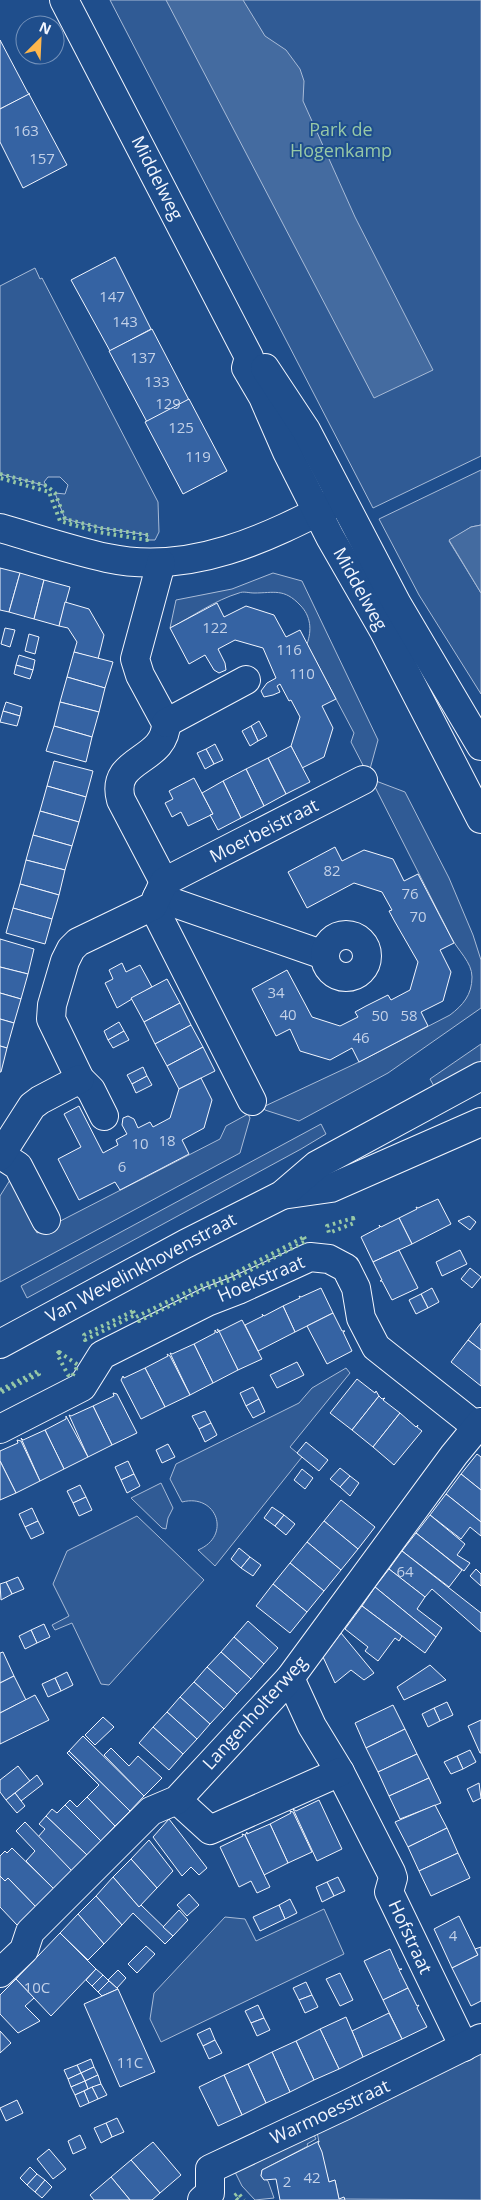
<svg xmlns="http://www.w3.org/2000/svg" width="481" height="2200" font-family="'Open Sans',sans-serif">
	<style>
		.green { fill: #305b95; stroke: #a8bbd7 }
		.water { fill: #446ba0; stroke: #a8bbd7 }
		.building { fill: #3563a3; stroke: #f2f6ff }
		.lines { fill: none; stroke-linecap: round; stroke-linejoin: round }
		.minor-casing { stroke: #f2f6ff; stroke-width: 30 }
		.secondary-casing { stroke: #f2f6ff; stroke-width: 30 }
		.minor { stroke: #1f4e8c; stroke-width: 28 }
		.secondary { stroke: #1f4e8c; stroke-width: 28 }
		.hedge { stroke: #97c8a6; stroke-width: 4; stroke-dasharray: 2.5 4; stroke-linecap: butt }
		.labels { text-anchor: middle; stroke-width: 4; stroke-linejoin: round; paint-order: stroke }
		.number-label { font-size: 15px; fill: #c3d1e8 }
		.park-label { font-size: 18px; fill: #97c8a6; stroke: #1f4e8c }
		.street-label { font-size: 18px; fill: #f2f6ff; stroke: #1f4e8c }
	</style>
	<rect width="100%" height="100%" fill="#1f4e8c"/>
	<g class="green">
		<polygon points="110,0 481,0 481,456 373,508"/>
		<polygon points="35,268 40,279 42,278 158,502 159,532 155,540 147,540 148,535 101,528 65,519 55,493 65,494 68,485 60,477 48,477 44,482 47,486 0,474 0,286"/>
		<polygon points="481,470 481,525 471,527 449,541 481,593 481,694 419,595 379,519"/>
		<path d="M273,573l29,8 76,159 -8,29 -4,2 -15,-29 3,-9 -47,-89c5,-14 4,-28 -7,-39 -16,-17 -26,-12 -46,-12 -5,0 -11,-2 -15,0 -24,7 -47,24 -69,35l6,-28 56,-11z"/>
		<path d="M376,781l29,11 44,86 24,57 8,25v48l-93,65 -89,48 -34,-11 -2,-3 96,-45 91,-47c13,-10 22,-20 22,-38 0,-15 -14,-26 -21,-40 -26,-51 -52,-103 -78,-154z"/>
		<polygon points="481,1044 481,1063 435,1088 430,1079"/>
		<polygon points="248,1114 250,1118 240,1153 0,1282 0,1196 10,1180 37,1233 220,1139 226,1126"/>
		<polygon points="321,1124 326,1134 301,1149 27,1298 21,1286"/>
		<path d="M346,1368l4,5 -60,74 12,10 -87,109 -17,-16c34,-14 19,-57 -16,-48l-12,-23 6,-15 123,-61 13,-15z"/>
		<polygon points="161,1483 173,1508 168,1518 166,1529 162,1528 131,1498"/>
		<polygon points="137,1516 204,1580 109,1685 101,1684 72,1623 55,1630 52,1625 69,1616 53,1584 67,1551"/>
		<polygon points="324,1909 344,1954 161,2042 150,2019 154,1993 225,1917 245,1919 256,1941"/>
		<polygon points="481,2051 481,2200 339,2199 335,2180 329,2182 318,2143 319,2142 316,2127"/>
		<polygon points="311,2129 316,2139 307,2144 308,2146 262,2170 261,2176 268,2181 274,2198 255,2200 242,2186 232,2166"/>
	</g>
	<g class="water">
		<polygon points="166,0 243,0 265,36 286,50 300,69 304,81 303,101 355,217 433,370 374,398"/>
		<polygon points="481,525 481,593 449,540 471,527"/>
	</g>
	<g class="building">
		<polygon points="0,40 28,93 30,94 0,109"/>
		<polygon points="29,94 67,165 23,188 0,142 0,109"/>
		<polygon points="115,257 151,329 110,351 71,280"/>
		<polygon points="152,329 189,400 147,422 109,351"/>
		<polygon points="189,399 227,471 183,494 145,422"/>
		<polygon points="0,568 20,573 9,612 0,610"/>
		<polygon points="20,573 44,580 34,619 9,612"/>
		<polygon points="44,580 70,587 59,626 34,619"/>
		<polygon points="65,602 89,609 104,635 98,659 74,652 77,642 68,628 59,626"/>
		<polygon points="217,603 224,617 246,606 274,615 286,637 300,630 336,699 322,706 333,728 324,757 302,768 291,746 300,717 291,700 289,701 280,684 277,686 280,692 273,695 264,697 261,691 267,683 276,678 263,648 235,640 218,649 225,663 226,670 219,673 214,670 205,655 189,664 170,628"/>
		<polygon points="5,628 15,630 10,647 1,644"/>
		<polygon points="29,634 39,637 35,654 25,651"/>
		<polygon points="74,652 113,662 105,688 67,677"/>
		<polygon points="19,655 35,660 33,670 16,665"/>
		<polygon points="16,665 33,670 30,679 14,674"/>
		<polygon points="67,677 105,688 99,712 60,702"/>
		<polygon points="6,702 22,707 20,716 3,711"/>
		<polygon points="60,702 99,712 92,737 54,726"/>
		<polygon points="3,711 20,716 17,726 0,722"/>
		<polygon points="259,721 267,736 258,741 251,726"/>
		<polygon points="54,726 92,737 86,762 46,751"/>
		<polygon points="251,726 258,741 250,746 242,731"/>
		<polygon points="215,744 223,760 214,764 206,749"/>
		<polygon points="291,746 310,782 286,794 268,758"/>
		<polygon points="206,749 214,764 205,769 197,753"/>
		<polygon points="268,758 286,794 264,806 246,769"/>
		<polygon points="54,761 93,771 86,797 47,786"/>
		<polygon points="246,769 264,806 241,818 223,781"/>
		<polygon points="194,778 213,814 188,826 181,812 172,817 165,803 173,799 169,791"/>
		<polygon points="223,781 241,818 218,830 210,815 213,814 202,793"/>
		<polygon points="47,786 86,797 79,822 40,811"/>
		<polygon points="40,811 79,822 72,846 33,835"/>
		<polygon points="33,835 72,846 65,870 26,860"/>
		<polygon points="335,847 342,861 364,850 393,859 404,881 418,874 454,943 440,950 451,972 443,1001 421,1012 428,1026 359,1062 352,1048 330,1060 300,1051 290,1029 276,1036 252,989 287,970 312,1017 340,1026 358,1017 355,1012 366,1006 388,995 391,1000 410,990 418,962 395,922 389,911 392,910 382,892 354,883 307,908 288,872"/>
		<polygon points="26,860 65,870 59,895 20,884"/>
		<polygon points="20,884 59,895 52,919 13,908"/>
		<polygon points="13,908 52,919 45,944 6,933"/>
		<polygon points="0,939 34,949 28,974 0,967"/>
		<polygon points="122,963 126,972 140,965 152,987 117,1008 105,983 113,979 109,970"/>
		<polygon points="0,967 28,974 21,999 0,993"/>
		<polygon points="167,979 180,1003 144,1022 131,998"/>
		<polygon points="0,993 21,999 14,1023 0,1019"/>
		<polygon points="180,1003 191,1025 155,1044 144,1022"/>
		<polygon points="0,1019 14,1023 7,1048 0,1046"/>
		<polygon points="119,1022 124,1031 108,1040 104,1031"/>
		<polygon points="191,1025 203,1047 167,1066 155,1044"/>
		<polygon points="124,1031 129,1040 113,1048 108,1040"/>
		<polygon points="0,1046 7,1048 1,1072 0,1072"/>
		<polygon points="203,1047 215,1071 179,1089 167,1066"/>
		<polygon points="143,1067 147,1076 132,1084 127,1075"/>
		<polygon points="147,1076 152,1085 136,1093 132,1084"/>
		<polygon points="201,1078 212,1100 204,1128 182,1140 189,1154 120,1190 115,1182 79,1200 58,1159 81,1147 64,1114 79,1106 103,1153 118,1145 116,1140 127,1134 122,1125 123,1118 128,1116 134,1119 138,1128 150,1122 153,1127 170,1118 179,1089"/>
		<polygon points="438,1199 451,1224 412,1244 399,1218 417,1209 416,1207 418,1208"/>
		<polygon points="469,1216 476,1222 470,1230 458,1221"/>
		<polygon points="399,1218 412,1244 373,1262 361,1237 380,1227 379,1225 381,1227"/>
		<polygon points="399,1250 418,1288 392,1300 382,1281 380,1281 382,1280 373,1262"/>
		<polygon points="460,1250 467,1264 442,1276 436,1262"/>
		<polygon points="470,1268 481,1277 472,1288 461,1279"/>
		<polygon points="321,1288 333,1313 295,1332 283,1306 300,1298 299,1296 301,1297"/>
		<polygon points="432,1288 439,1302 428,1308 421,1294"/>
		<polygon points="421,1294 428,1308 416,1314 409,1300"/>
		<polygon points="283,1306 295,1332 258,1351 245,1325 263,1316 262,1314 264,1316"/>
		<polygon points="333,1313 342,1331 345,1331 343,1332 352,1351 327,1364 307,1326"/>
		<polygon points="242,1320 262,1359 238,1370 217,1329 220,1331"/>
		<polygon points="481,1323 481,1350 468,1340"/>
		<polygon points="215,1330 217,1333 219,1331 238,1370 213,1383 194,1344 215,1333"/>
		<polygon points="468,1340 481,1350 481,1386 451,1362"/>
		<polygon points="194,1344 213,1383 190,1395 170,1353 172,1354"/>
		<polygon points="167,1354 170,1356 190,1395 165,1407 145,1368 168,1356"/>
		<polygon points="297,1362 304,1375 277,1388 270,1375"/>
		<polygon points="145,1368 165,1407 141,1419 121,1380 123,1376 124,1378"/>
		<polygon points="357,1379 375,1393 376,1391 379,1396 352,1430 330,1413"/>
		<polygon points="253,1387 259,1399 246,1406 240,1393"/>
		<polygon points="113,1393 117,1394 137,1433 112,1445 93,1406 114,1396"/>
		<polygon points="379,1396 382,1399 385,1398 383,1400 400,1413 373,1447 352,1430"/>
		<polygon points="259,1399 265,1412 253,1418 246,1406"/>
		<polygon points="93,1406 112,1445 88,1457 69,1415 71,1416"/>
		<polygon points="205,1411 211,1423 199,1429 192,1416"/>
		<polygon points="400,1413 416,1427 418,1425 417,1427 422,1431 394,1465 373,1447"/>
		<polygon points="66,1416 88,1457 64,1469 45,1430 66,1419"/>
		<polygon points="211,1423 217,1435 205,1442 199,1429"/>
		<polygon points="45,1430 64,1469 40,1481 21,1438 23,1440"/>
		<polygon points="17,1440 21,1441 40,1481 16,1493 0,1461 0,1451 18,1443"/>
		<polygon points="306,1442 328,1460 319,1471 297,1453"/>
		<polygon points="168,1444 175,1457 162,1463 156,1450"/>
		<polygon points="477,1454 481,1457 481,1490 461,1474"/>
		<polygon points="0,1461 16,1493 0,1500"/>
		<polygon points="128,1461 134,1474 121,1480 115,1467"/>
		<polygon points="340,1468 350,1476 340,1487 330,1479"/>
		<polygon points="302,1469 313,1478 305,1489 294,1480"/>
		<polygon points="134,1474 140,1486 127,1493 121,1480"/>
		<polygon points="461,1474 481,1490 481,1522 446,1494"/>
		<polygon points="350,1476 359,1483 350,1496 340,1487"/>
		<polygon points="80,1485 86,1497 73,1503 67,1491"/>
		<polygon points="446,1494 481,1522 481,1536 470,1527 461,1539 430,1515"/>
		<polygon points="86,1497 92,1510 79,1516 73,1503"/>
		<polygon points="341,1500 375,1527 358,1549 324,1521"/>
		<polygon points="272,1507 284,1515 275,1526 264,1518"/>
		<polygon points="32,1508 38,1521 25,1527 19,1514"/>
		<polygon points="284,1515 295,1524 286,1535 275,1526"/>
		<polygon points="430,1515 465,1544 457,1555 470,1563 464,1571 416,1533"/>
		<polygon points="38,1521 44,1533 31,1539 25,1527"/>
		<polygon points="324,1521 358,1549 341,1570 307,1542"/>
		<polygon points="416,1533 462,1570 449,1587 402,1551"/>
		<polygon points="307,1542 341,1570 324,1591 290,1563"/>
		<polygon points="239,1548 250,1557 241,1568 231,1559"/>
		<polygon points="402,1551 481,1613 481,1632 432,1589 425,1597 389,1569"/>
		<polygon points="250,1557 261,1565 253,1576 241,1568"/>
		<polygon points="290,1563 324,1591 307,1612 273,1584"/>
		<polygon points="389,1569 425,1597 417,1609 442,1628 436,1637 375,1587"/>
		<polygon points="476,1569 481,1574 481,1586 470,1576"/>
		<polygon points="18,1577 24,1589 12,1594 6,1582"/>
		<polygon points="6,1582 12,1594 1,1600 0,1584"/>
		<polygon points="273,1584 307,1612 290,1633 256,1606"/>
		<polygon points="375,1587 436,1637 425,1653 362,1606"/>
		<polygon points="362,1606 402,1636 399,1641 395,1638 378,1661 365,1651 368,1647 345,1629"/>
		<polygon points="248,1621 278,1648 264,1664 234,1637"/>
		<polygon points="44,1624 50,1637 37,1643 31,1630"/>
		<polygon points="31,1630 37,1643 25,1649 19,1636"/>
		<polygon points="341,1633 374,1673 364,1680 351,1670 335,1683 323,1657"/>
		<polygon points="234,1637 264,1664 251,1679 221,1652"/>
		<polygon points="3,1652 14,1676 0,1683 0,1653"/>
		<polygon points="221,1652 251,1679 237,1694 207,1667"/>
		<polygon points="430,1665 446,1680 404,1700 397,1687"/>
		<polygon points="207,1667 237,1694 224,1709 194,1682"/>
		<polygon points="67,1672 73,1685 61,1691 55,1678"/>
		<polygon points="14,1676 26,1700 0,1713 0,1683"/>
		<polygon points="55,1678 61,1691 48,1697 42,1684"/>
		<polygon points="194,1682 224,1709 210,1724 180,1697"/>
		<polygon points="35,1695 49,1720 0,1744 0,1713"/>
		<polygon points="180,1697 210,1724 197,1739 167,1712"/>
		<polygon points="447,1702 453,1715 440,1721 434,1708"/>
		<polygon points="393,1705 405,1729 366,1748 355,1723"/>
		<polygon points="434,1708 440,1721 428,1727 422,1714"/>
		<polygon points="167,1712 197,1739 183,1754 153,1727"/>
		<polygon points="103,1717 114,1727 95,1745 85,1735"/>
		<polygon points="481,1720 481,1753 480,1753 468,1726"/>
		<polygon points="153,1727 183,1754 169,1770 139,1743"/>
		<polygon points="405,1729 417,1754 378,1772 366,1748"/>
		<polygon points="83,1736 144,1796 130,1811 69,1751"/>
		<polygon points="111,1748 129,1766 138,1756 162,1778 144,1796 104,1755"/>
		<polygon points="470,1750 476,1762 463,1769 457,1756"/>
		<polygon points="69,1751 130,1811 115,1826 87,1797 99,1785 67,1753"/>
		<polygon points="417,1754 429,1778 389,1796 378,1772"/>
		<polygon points="457,1756 463,1769 451,1774 444,1762"/>
		<polygon points="18,1766 30,1781 6,1800 0,1792 0,1780"/>
		<polygon points="37,1775 43,1784 21,1801 15,1793"/>
		<polygon points="429,1778 441,1803 400,1819 389,1796"/>
		<polygon points="479,1783 481,1798 473,1802 467,1789"/>
		<polygon points="15,1793 25,1806 17,1813 6,1800"/>
		<polygon points="87,1797 115,1826 101,1841 65,1805 70,1800 77,1807"/>
		<polygon points="319,1800 342,1849 317,1861 293,1809 296,1811"/>
		<polygon points="65,1805 101,1841 87,1855 46,1816 52,1809 57,1813"/>
		<polygon points="435,1805 447,1828 408,1847 395,1822"/>
		<polygon points="290,1811 293,1812 312,1852 288,1863 270,1824 291,1813"/>
		<polygon points="46,1816 87,1855 72,1871 38,1837 45,1829 39,1824"/>
		<polygon points="169,1819 207,1868 199,1875 191,1867 182,1876 153,1837"/>
		<polygon points="25,1822 72,1871 54,1889 26,1861 35,1851 16,1831"/>
		<polygon points="270,1824 288,1863 264,1875 245,1835 247,1832 247,1834"/>
		<polygon points="447,1828 458,1853 419,1871 408,1847"/>
		<polygon points="242,1834 245,1835 270,1887 257,1893 251,1881 239,1887 220,1847 243,1836"/>
		<polygon points="149,1840 173,1871 157,1888 131,1859"/>
		<polygon points="12,1848 54,1889 36,1907 8,1878 5,1881 0,1876 0,1856 5,1851 7,1853"/>
		<polygon points="458,1853 470,1878 431,1896 419,1871"/>
		<polygon points="131,1859 157,1888 139,1907 113,1877"/>
		<polygon points="0,1876 5,1881 8,1878 36,1907 17,1925 0,1907"/>
		<polygon points="113,1877 139,1907 141,1905 173,1936 165,1944 133,1913 122,1925 96,1896"/>
		<polygon points="338,1877 345,1891 334,1896 327,1882"/>
		<polygon points="327,1882 334,1896 322,1902 316,1887"/>
		<polygon points="189,1894 199,1905 187,1916 177,1905"/>
		<polygon points="96,1896 122,1925 104,1944 78,1914"/>
		<polygon points="290,1899 297,1913 285,1919 279,1905"/>
		<polygon points="279,1905 285,1919 260,1931 253,1917"/>
		<polygon points="179,1910 188,1920 173,1936 163,1927"/>
		<polygon points="78,1914 104,1944 88,1960 60,1933"/>
		<polygon points="459,1916 478,1955 452,1968 434,1929"/>
		<polygon points="60,1933 96,1969 51,2016 16,1979"/>
		<polygon points="146,1946 155,1954 137,1973 128,1964"/>
		<polygon points="481,1947 481,2001 471,2006 452,1968 478,1955 475,1949"/>
		<polygon points="390,1949 399,1969 402,1969 399,1970 408,1988 383,2000 364,1961"/>
		<polygon points="96,1969 103,1975 92,1986 86,1980"/>
		<polygon points="118,1970 126,1978 117,1988 108,1980"/>
		<polygon points="340,1973 353,2000 340,2006 326,1979"/>
		<polygon points="103,1975 109,1981 98,1992 92,1986"/>
		<polygon points="16,1979 34,1998 25,2006 40,2021 18,2033 0,2014 0,1995"/>
		<polygon points="109,1981 118,1989 102,1996 98,1992"/>
		<polygon points="306,1982 312,1995 299,2000 293,1988"/>
		<polygon points="408,1988 417,2006 419,2005 417,2008 427,2027 402,2039 383,2000"/>
		<polygon points="118,1989 155,2072 120,2087 84,2004"/>
		<polygon points="312,1995 318,2007 305,2013 299,2000"/>
		<polygon points="258,2005 264,2018 251,2023 245,2011"/>
		<polygon points="389,2013 402,2039 363,2057 352,2031"/>
		<polygon points="346,2017 363,2057 339,2069 320,2029"/>
		<polygon points="264,2018 270,2030 257,2036 251,2023"/>
		<polygon points="210,2028 215,2040 203,2046 197,2034"/>
		<polygon points="320,2029 339,2069 314,2080 296,2041"/>
		<polygon points="0,2031 11,2043 0,2053"/>
		<polygon points="215,2040 222,2053 209,2059 203,2046"/>
		<polygon points="296,2041 314,2080 290,2092 272,2052"/>
		<polygon points="272,2052 290,2092 266,2103 248,2064"/>
		<polygon points="91,2059 94,2067 81,2073 77,2065"/>
		<polygon points="248,2064 266,2103 242,2115 224,2075"/>
		<polygon points="77,2065 81,2073 68,2079 64,2070"/>
		<polygon points="94,2067 98,2075 85,2081 81,2073"/>
		<polygon points="81,2073 85,2081 71,2087 68,2079"/>
		<polygon points="98,2075 101,2084 88,2089 85,2081"/>
		<polygon points="224,2075 242,2115 218,2126 199,2087"/>
		<polygon points="85,2081 88,2089 75,2095 71,2087"/>
		<polygon points="101,2084 107,2095 98,2099 92,2087"/>
		<polygon points="92,2087 98,2099 89,2103 84,2091"/>
		<polygon points="84,2091 89,2103 80,2107 75,2095"/>
		<polygon points="17,2100 23,2113 6,2121 0,2108"/>
		<polygon points="117,2118 124,2132 112,2137 106,2123"/>
		<polygon points="106,2123 112,2137 101,2143 94,2128"/>
		<polygon points="80,2135 86,2148 73,2154 68,2141"/>
		<polygon points="319,2141 318,2143 322,2152 329,2182 335,2180 339,2199 344,2197 345,2200 280,2200 276,2179 264,2180 261,2176 262,2170"/>
		<polygon points="153,2142 181,2175 160,2193 131,2160"/>
		<polygon points="49,2149 66,2169 53,2179 37,2159"/>
		<polygon points="131,2160 160,2193 152,2200 130,2200 111,2177"/>
		<polygon points="30,2167 37,2174 27,2185 20,2178"/>
		<polygon points="37,2174 45,2180 35,2192 27,2185"/>
		<polygon points="111,2177 130,2200 94,2200 90,2195"/>
		<polygon points="45,2180 52,2187 42,2198 35,2192"/>
	</g>
	<g class="lines">
		<g class="minor-casing">
			<g id="minor">
				<path d="M0,528c35,10 71,22 107,30 84,18 160,-20 232,-57"/>
				<path d="M161,563l-26,96 5,16 26,48c0,40 -57,34 -45,77l43,82"/>
				<polyline points="166,723 246,680"/>
				<polyline points="157,897 324,955"/>
				<polyline points="153,906 252,1101"/>
				<circle cx="346" cy="956" r="21"/>
				<polyline points="104,1116 91,1090 80,1079 51,1019 52,1005 65,961 71,949 78,942 153,906 164,882 363,780"/>
				<polyline points="1,1155 18,1166 46,1220"/>
				<polyline points="0,1156 32,1106 40,1100 80,1079"/>
				<polyline points="0,1429 82,1387 102,1355 207,1302 238,1290 310,1257 329,1259 346,1268 356,1288 361,1318 376,1347 477,1427"/>
				<polyline points="290,1678 312,1726 340,1772 391,1872 393,1878 389,1892 464,2047"/>
				<polyline points="177,1800 210,1830 340,1772"/>
				<polyline points="0,1973 24,1950 30,1932 151,1811 177,1800 290,1678 454,1455 481,1422"/>
				<polyline points="202,2200 210,2193 210,2169 346,2105 481,2038"/>
			</g>
		</g>
		<g class="secondary-casing">
			<g id="secondary">
				<polyline points="64,0 249,357 246,368 263,397 287,452 330,537 384,631 481,819"/>
				<polyline points="265,368 306,430 397,604 481,746"/>
				<polyline points="282,1195 331,1188 481,1122"/>
				<polyline points="0,1344 185,1244 282,1195 317,1165 481,1076"/>
			</g>
		</g>
		<use href="#minor" class="minor"/>
		<use href="#secondary" class="secondary"/>
		<g class="hedge">
			<polyline points="0,474 47,486 55,493 65,519 101,528 148,535 147,540 98,532 60,521 49,492 0,478"/>
			<polygon points="353,1218 354,1223 329,1233 327,1226"/>
			<polygon points="304,1237 306,1241 233,1279 202,1290 139,1321 136,1317 197,1287 231,1275"/>
			<polygon points="133,1311 135,1315 85,1340 84,1335"/>
			<polygon points="59,1352 78,1365 72,1377 68,1375 57,1354"/>
			<polyline points="0,1390 38,1371 39,1374 0,1393"/>
			<polyline points="238,2200 234,2196 238,2193 244,2200"/>
		</g>
	</g>
	<g class="labels">
		<g class="number-label">
			<text x="26" y="136">163</text>
			<text x="42" y="164">157</text>
			<text x="112" y="302">147</text>
			<text x="125" y="327">143</text>
			<text x="143" y="363">137</text>
			<text x="157" y="387">133</text>
			<text x="168" y="409">129</text>
			<text x="181" y="433">125</text>
			<text x="198" y="462">119</text>
			<text x="215" y="633">122</text>
			<text x="289" y="655">116</text>
			<text x="302" y="679">110</text>
			<text x="332" y="876">82</text>
			<text x="410" y="899">76</text>
			<text x="418" y="922">70</text>
			<text x="276" y="998">34</text>
			<text x="288" y="1020">40</text>
			<text x="380" y="1021">50</text>
			<text x="409" y="1021">58</text>
			<text x="361" y="1043">46</text>
			<text x="167" y="1146">18</text>
			<text x="140" y="1149">10</text>
			<text x="122" y="1172">6</text>
			<text x="405" y="1577">64</text>
			<text x="453" y="1941">4</text>
			<text x="37" y="1993">10C</text>
			<text x="130" y="2068">11C</text>
			<text x="312" y="2183">42</text>
			<text x="287" y="2187">2</text>
		</g>
		<g class="park-label">
			<text x="341" y="136">Park de<tspan x="341" dy="21">Hogenkamp</tspan></text>
		</g>
		<g class="street-label">
			<text transform="translate(157 178) rotate(63)" y="6">Middelweg</text>
			<text transform="translate(360 589) rotate(61)" y="6">Middelweg</text>
			<text transform="translate(264 831) rotate(-27)" y="6">Moerbeistraat</text>
			<text transform="translate(141 1268) rotate(-28)" y="6">Van Wevelinkhovenstraat</text>
			<text transform="translate(261 1279) rotate(-23)" y="6">Hoekstraat</text>
			<text transform="translate(255 1713) rotate(-48)" y="6">Langenholterweg</text>
			<text transform="translate(410 1937) rotate(65)" y="6">Hofstraat</text>
			<text transform="translate(330 2112) rotate(-25)" y="6">Warmoesstraat</text>
		</g>
	</g>
	<g transform="translate(40 40) rotate(24)"><circle r="24" fill="#1f4e8c" stroke="#7391ba"/>
	<path d="M0-4L9 19L0 12L-9 19Z" fill="#ffb74d"/>
	<text y="-8" font-size="14" font-weight="bold" text-anchor="middle" fill="#f2f6ff">N</text>
	</g>
</svg>
